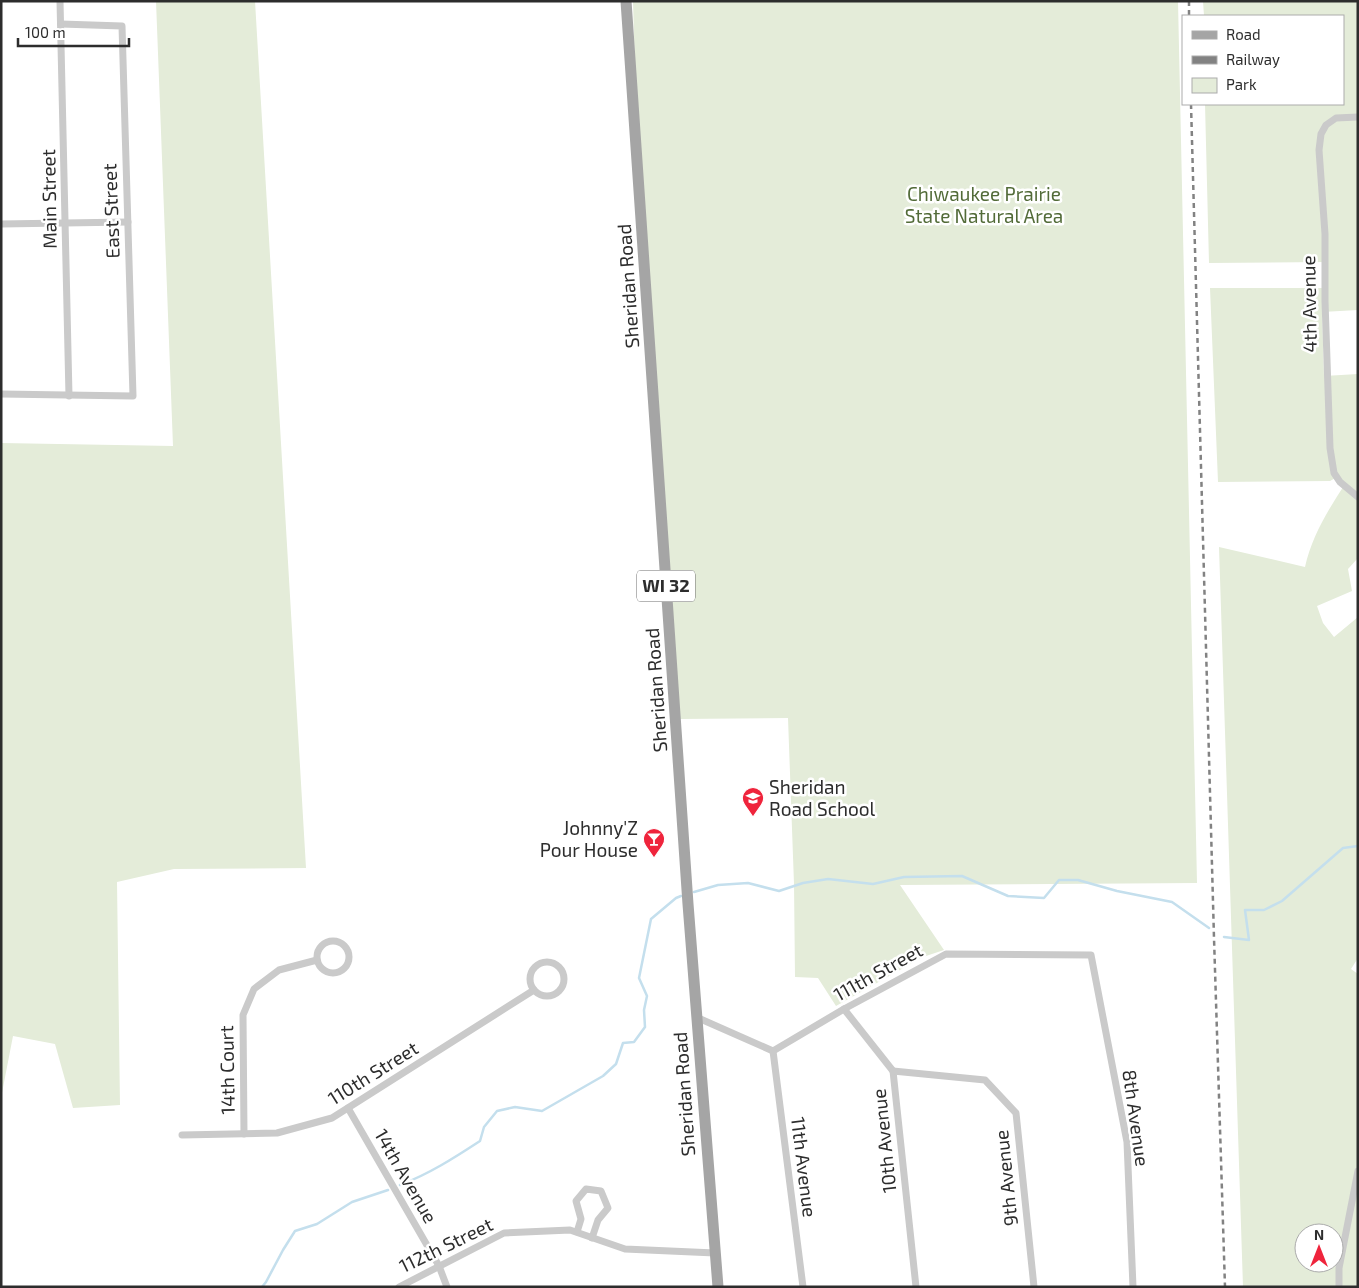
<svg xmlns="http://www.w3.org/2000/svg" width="1359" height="1288" font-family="'Exo 2',sans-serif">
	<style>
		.green { fill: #e4ecd9; fill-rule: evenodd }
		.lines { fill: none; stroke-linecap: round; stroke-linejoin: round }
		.stream { stroke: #c4dfed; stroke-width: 2.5 }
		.street { stroke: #cacaca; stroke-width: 7 }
		.primary { stroke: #a5a5a5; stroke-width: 11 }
		.rail { stroke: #828282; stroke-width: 2.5; stroke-dasharray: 5 4; stroke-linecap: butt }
		.labels { text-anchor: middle; stroke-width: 5; stroke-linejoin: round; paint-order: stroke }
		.shield { fill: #fff; stroke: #6c6c6c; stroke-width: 1 }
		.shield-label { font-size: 18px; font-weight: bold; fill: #2d2d2d }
		.park-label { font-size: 19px; fill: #526b38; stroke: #fff }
		.street-label { font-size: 19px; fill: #2d2d2d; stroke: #fff }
		.poi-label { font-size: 19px; fill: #2d2d2d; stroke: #fff; text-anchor: start }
	</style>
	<rect width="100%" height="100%" fill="#fff"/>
	<g class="green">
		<polygon points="156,1 255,1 306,868 174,869 117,882 120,1105 73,1108 55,1044 13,1036 1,1098 1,443 173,446"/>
		<polygon points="633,1 1178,1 1197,883 900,885 944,950 923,957 836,1006 818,978 795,977 794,884 788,718 680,719 635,70"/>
		<path d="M1203,1h155v309l-36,2 2,64 34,-2v184l-10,11 4,22 -35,15 6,17 11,14 24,-20v341l-7,11 7,5v313h-115l-24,-740 86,20c7,-31 23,-57 40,-83l-6,-8 -9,5 -112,1 -8,-194h117v-26l-118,1 -4,-159h138v-88h-139zM1304,1233h30v30h-30z"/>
	</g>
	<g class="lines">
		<g class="stream">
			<polyline points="694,892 718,885 748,883 779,891 803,883 828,879 873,884 904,877 962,876 1008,896 1044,898 1059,880 1078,880 1117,891 1172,902 1209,928"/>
			<polyline points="1224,937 1249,940 1245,910 1264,910 1282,901 1343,848 1358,846"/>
			<path d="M400,1185c29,-11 54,-27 80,-44l4,-14 13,-16 18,-4 27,4 61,-35 13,-12 7,-21 11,-1 11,-15 -1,-17 3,-14 -8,-18 12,-59 25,-21 5,-2"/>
			<polyline points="262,1287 266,1282 283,1250 295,1231 317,1224 352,1202 388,1190"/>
		</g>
		<g class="street">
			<polyline points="60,1 69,396"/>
			<polyline points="1358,117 1336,118 1326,125 1321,134 1319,150 1325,234 1325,301 1330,448 1334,473 1340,482 1358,497"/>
			<polyline points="1,224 128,222"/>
			<polyline points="1,394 133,396 122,26 61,24"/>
			<circle cx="333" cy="957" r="16"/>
			<circle cx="547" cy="979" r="17"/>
			<polyline points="844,1009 893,1071 916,1287"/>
			<polyline points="696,1017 773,1051 844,1009 946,954 1091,955 1127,1142 1133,1287"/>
			<polyline points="773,1051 803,1287"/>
			<polyline points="893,1071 985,1080 1016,1113 1034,1287"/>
			<polyline points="348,1108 439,1266 447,1287"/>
			<polyline points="244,1134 243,1015 254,989 279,970 317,960"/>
			<polyline points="182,1135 277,1133 332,1118 534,990"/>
			<polyline points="577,1232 581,1219 576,1201 586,1189 601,1191 608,1208 598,1220 592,1238"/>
			<polyline points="399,1287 504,1233 570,1230 625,1249 715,1253"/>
			<polyline points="1339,1287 1339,1268 1358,1171"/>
		</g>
		<polyline class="primary" points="626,1 688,904 718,1287"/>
		<g class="rail">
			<polyline points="1189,1 1189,16"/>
			<polyline points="1191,104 1214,938 1225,1287"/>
		</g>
	</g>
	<defs>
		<g id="school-pin" transform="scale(1.125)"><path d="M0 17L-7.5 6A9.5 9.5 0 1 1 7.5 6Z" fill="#ef243c" stroke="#fff"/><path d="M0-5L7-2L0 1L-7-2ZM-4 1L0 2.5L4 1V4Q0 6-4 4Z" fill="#fff"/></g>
		<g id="bar-pin" transform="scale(1.125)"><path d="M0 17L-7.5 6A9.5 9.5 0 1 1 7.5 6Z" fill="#ef243c" stroke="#fff"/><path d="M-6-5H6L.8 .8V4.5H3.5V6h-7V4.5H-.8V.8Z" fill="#fff"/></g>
	</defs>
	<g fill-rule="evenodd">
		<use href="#school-pin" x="753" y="798"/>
		<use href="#bar-pin" x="654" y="839"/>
	</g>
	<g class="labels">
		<rect class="shield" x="637" y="570.5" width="58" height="31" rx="4"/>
		<g class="shield-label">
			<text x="666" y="592">WI 32</text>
		</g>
		<g class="park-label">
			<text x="984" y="201">Chiwaukee Prairie<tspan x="984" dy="22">State Natural Area</tspan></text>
		</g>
		<g class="street-label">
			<text transform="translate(49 199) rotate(-91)" y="7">Main Street</text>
			<text transform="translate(111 211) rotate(-92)" y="7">East Street</text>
			<text transform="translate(628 286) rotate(-94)" y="7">Sheridan Road</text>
			<text transform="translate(1309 304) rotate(-91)" y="7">4th Avenue</text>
			<text transform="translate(656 690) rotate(-94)" y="7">Sheridan Road</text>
			<text transform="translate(878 972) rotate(-29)" y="7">111th Street</text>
			<text transform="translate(227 1070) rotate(-91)" y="7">14th Court</text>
			<text transform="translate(373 1073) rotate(-32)" y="7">110th Street</text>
			<text transform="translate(684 1094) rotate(-94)" y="7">Sheridan Road</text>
			<text transform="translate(1136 1118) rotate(82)" y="7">8th Avenue</text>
			<text transform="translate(884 1141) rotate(-96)" y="7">10th Avenue</text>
			<text transform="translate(804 1167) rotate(83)" y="7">11th Avenue</text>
			<text transform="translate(406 1176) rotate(60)" y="7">14th Avenue</text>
			<text transform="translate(1006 1178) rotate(-96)" y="7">9th Avenue</text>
			<text transform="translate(446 1245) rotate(-26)" y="7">112th Street</text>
		</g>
		<g class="poi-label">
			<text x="769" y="794">Sheridan<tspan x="769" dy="22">Road School</tspan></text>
			<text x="638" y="835" text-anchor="end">Johnny'Z<tspan x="638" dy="22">Pour House</tspan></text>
		</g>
	</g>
	<rect width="1359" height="1288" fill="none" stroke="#2d2d2d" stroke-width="5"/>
	<rect x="1182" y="15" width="162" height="90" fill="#ffffff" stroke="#ababab"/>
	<rect x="1192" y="31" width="25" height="8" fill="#a5a5a5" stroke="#ababab"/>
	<text x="1226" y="40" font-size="15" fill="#2d2d2d">Road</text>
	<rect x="1192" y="56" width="25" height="8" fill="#828282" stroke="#ababab"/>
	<text x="1226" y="65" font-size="15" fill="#2d2d2d">Railway</text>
	<rect x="1192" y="78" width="25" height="15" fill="#e4ecd9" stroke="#ababab"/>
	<text x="1226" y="90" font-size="15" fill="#2d2d2d">Park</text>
	<g transform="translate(1319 1248)"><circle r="24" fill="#ffffff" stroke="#ababab"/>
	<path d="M0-4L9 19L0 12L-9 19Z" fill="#ef243c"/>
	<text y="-8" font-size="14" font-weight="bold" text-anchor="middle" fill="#2d2d2d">N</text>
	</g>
	<path d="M18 38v8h111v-8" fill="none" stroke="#2d2d2d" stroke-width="2.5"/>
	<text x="25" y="38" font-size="15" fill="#2d2d2d" stroke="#ffffff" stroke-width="4" paint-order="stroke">100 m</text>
</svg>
